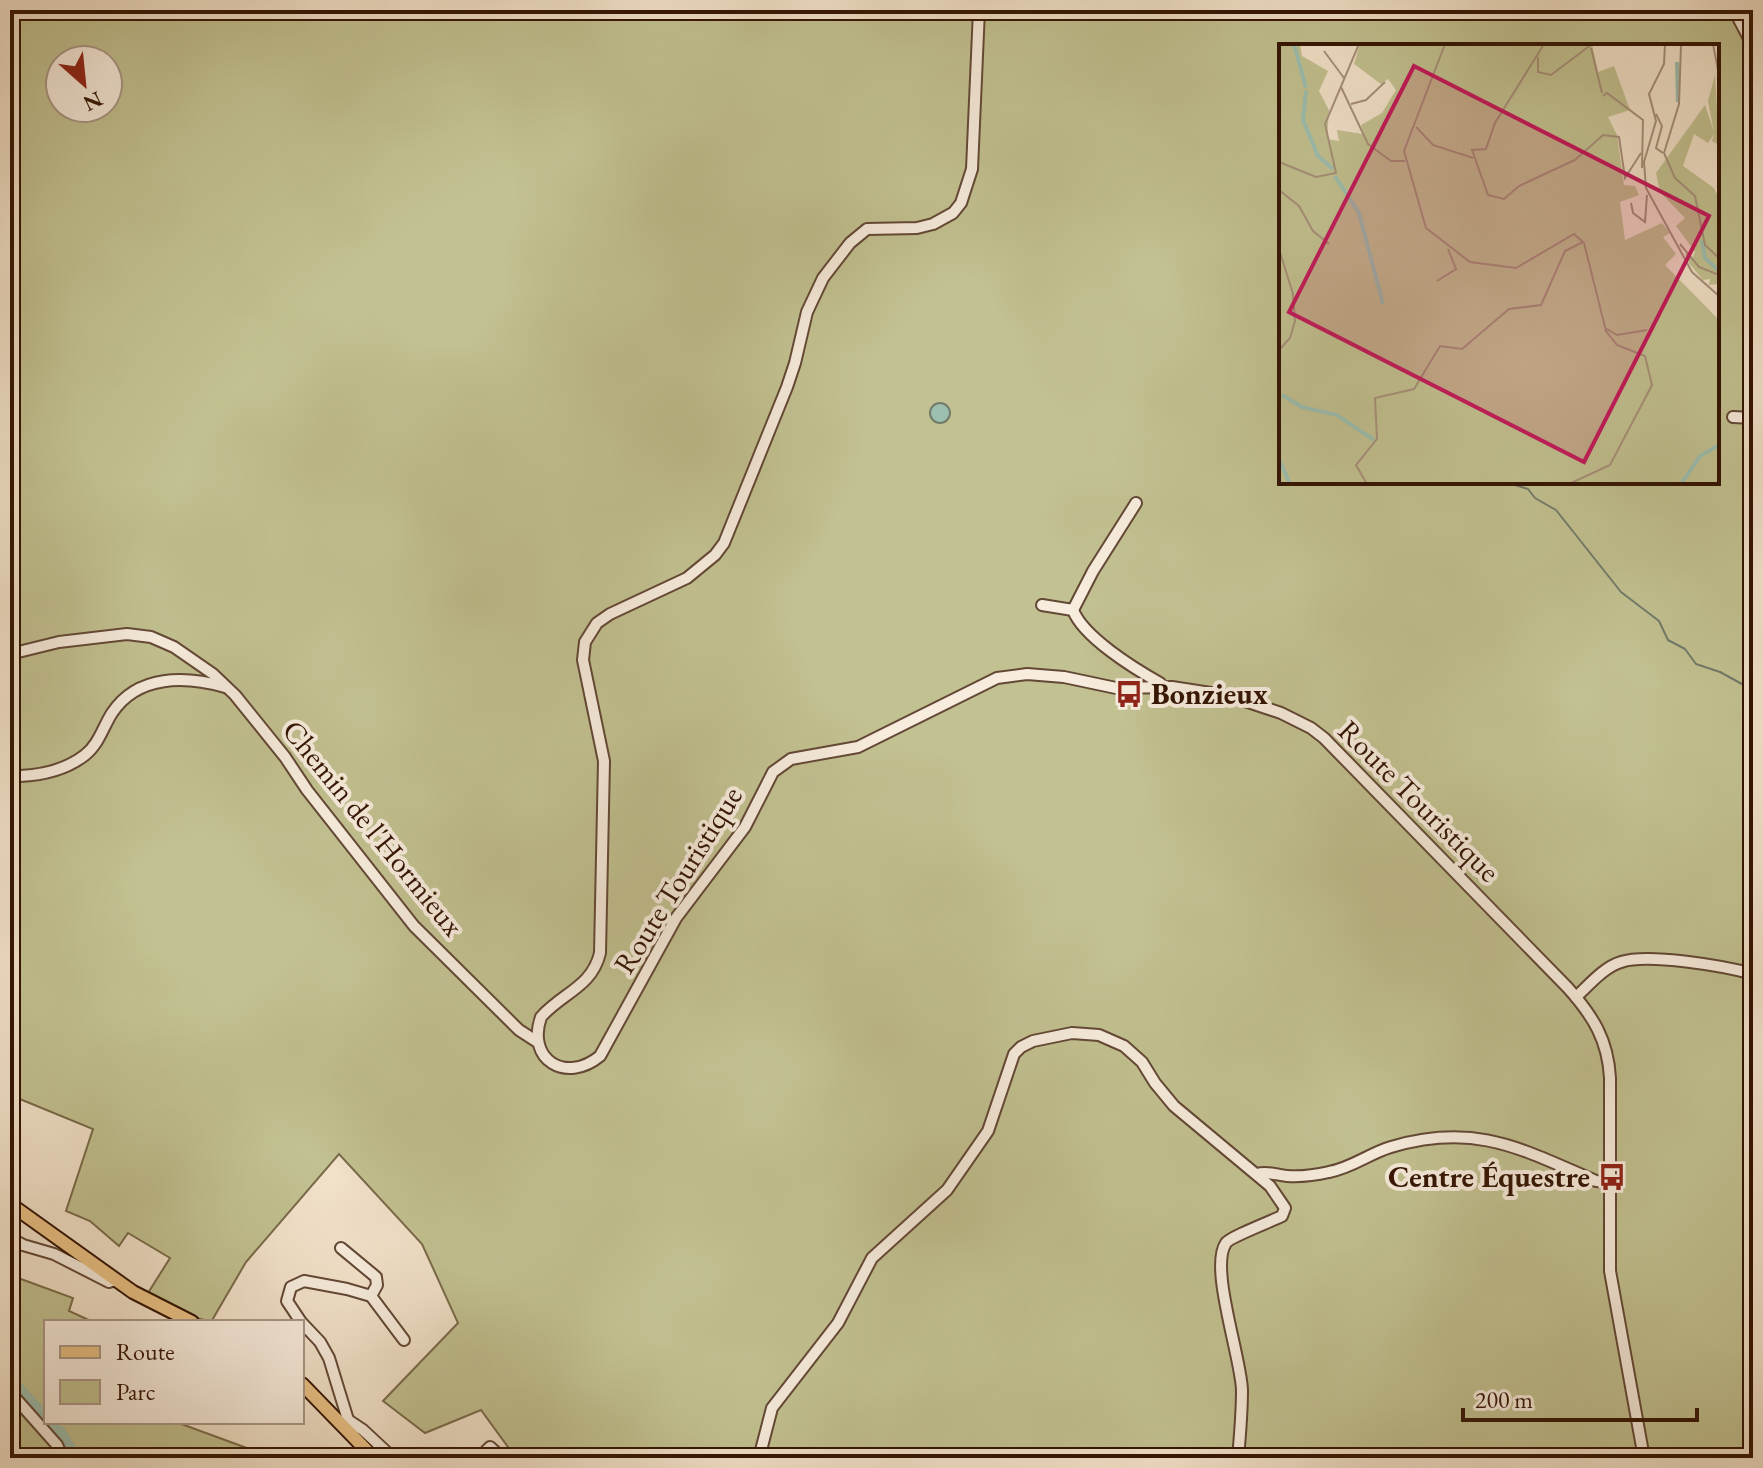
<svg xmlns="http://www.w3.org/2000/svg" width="1763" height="1468" font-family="'EB Garamond',serif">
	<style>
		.green { fill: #c2c191; stroke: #7a6a4a; stroke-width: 2; fill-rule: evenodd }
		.water { fill: #9cbfb0; stroke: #727b6b; stroke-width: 2 }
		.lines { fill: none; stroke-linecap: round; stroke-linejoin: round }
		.stream { stroke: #727b6b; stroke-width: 2 }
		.river { stroke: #9cbfb0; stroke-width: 14 }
		.minor-casing { stroke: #634835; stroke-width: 14 }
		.major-casing { stroke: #331403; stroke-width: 16 }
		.minor { stroke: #f7ecdd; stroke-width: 10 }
		.major { stroke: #e9c185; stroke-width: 12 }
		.labels { text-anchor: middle; stroke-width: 8; stroke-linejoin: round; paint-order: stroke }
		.poi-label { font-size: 30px; font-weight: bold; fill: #331403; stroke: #f7ecdd; text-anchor: start }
		.street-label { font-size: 30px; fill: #331403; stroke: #f7ecdd }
		.inset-river { fill: none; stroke: #9cbfb0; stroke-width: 4 }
		.inset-road { fill: none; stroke: #a6907a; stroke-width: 2 }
		.view { fill: #c2185b; fill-opacity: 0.15; stroke: #c2185b; stroke-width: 4 }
		.inset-edge { fill: none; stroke: #331403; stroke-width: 4 }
	</style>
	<rect width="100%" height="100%" fill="#f2e2ca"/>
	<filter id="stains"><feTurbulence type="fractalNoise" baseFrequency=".0025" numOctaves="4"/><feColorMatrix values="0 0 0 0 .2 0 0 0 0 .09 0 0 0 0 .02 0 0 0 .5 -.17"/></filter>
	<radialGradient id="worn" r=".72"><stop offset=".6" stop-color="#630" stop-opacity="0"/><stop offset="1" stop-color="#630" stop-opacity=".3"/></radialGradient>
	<g class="green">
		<path d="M10,10h1743v1448h-1237l-35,-48 -56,23 -42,-32 75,-78 -36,-79 -83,-90 -93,108 -35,60 -28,-8 -35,-21 22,-35 -42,-25 -9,13 -29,-25 -24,-10 27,-82 -83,-34zM1281,46h436v436h-436zM60,60h48v48h-48z"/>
		<polygon points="10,1275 73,1298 69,1311 93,1322 46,1322 46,1422 176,1422 274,1458 10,1458"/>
	</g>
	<circle class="water" cx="940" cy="413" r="10"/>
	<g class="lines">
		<polyline class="stream" points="1513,482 1515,485 1528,489 1535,498 1556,510 1621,592 1659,621 1668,640 1685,649 1696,664 1720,672 1753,690"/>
		<g class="river">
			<polyline points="10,1381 46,1420"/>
			<polyline points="48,1422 60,1434 74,1458"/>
		</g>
		<g class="minor-casing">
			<g id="minor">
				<path d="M979,10l-7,159 -11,34 -8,10 -20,11 -16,4 -50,1 -17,14 -27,35 -16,34 -12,51 -8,24 -63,156 -9,12 -28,23 -77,36 -13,9 -12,19 -2,18 21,101 -4,192c-8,34 -38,40 -59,64 -15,43 25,67 59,39l76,-138 69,-91 28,-55 18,-13 67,-12 139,-69 30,-4 37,3 52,11 56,-1 58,9 51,17 30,15 13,10 244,250c25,28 40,52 42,90v193l34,187"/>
				<polyline points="1734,10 1753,46"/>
				<polyline points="1733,417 1753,418"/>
				<path d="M1136,503l-43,68 -20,39c10,27 62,59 87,73l3,5"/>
				<polyline points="1042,605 1073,610"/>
				<polyline points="10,654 59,642 127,634 151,637 174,647 213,674 235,695 285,757 307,790 414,926 519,1030 536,1041"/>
				<path d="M20,776c23,-1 47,-7 65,-21 14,-11 18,-28 27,-42 26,-39 74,-37 113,-26"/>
				<path d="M1576,997c13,-12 28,-30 45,-35 27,-9 103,4 132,12"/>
				<path d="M1257,1174c11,-3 19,1 30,2 14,1 29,-1 42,-4 23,-4 41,-19 62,-25 85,-25 130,2 205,34l12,1"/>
				<polyline points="10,1238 23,1245 54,1254 109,1282 116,1280"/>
				<polyline points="341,1248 376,1277 377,1285 371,1296"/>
				<polyline points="301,1322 287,1301 291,1287 304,1281 347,1289 371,1296 404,1340"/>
				<polyline points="302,1323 320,1342 329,1358 348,1420"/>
				<polyline points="10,1392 57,1445 63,1458"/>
				<polyline points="344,1423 348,1420 363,1430 393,1458"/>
				<polyline points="486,1458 486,1451 490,1447 502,1458"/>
				<path d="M759,1458l13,-50 66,-85 34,-65 75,-68 41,-59 26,-77 7,-7 12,-6 39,-8 27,2 25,11 18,16 13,21 19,23 96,80 15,22 -3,8c-10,5 -52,21 -56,27 -17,24 15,114 16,147 0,22 -2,46 -4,68"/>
			</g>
		</g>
		<g class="major-casing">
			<g id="major">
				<polyline points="10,1204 133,1292 192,1322"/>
				<polyline points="302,1384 374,1458"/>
			</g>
		</g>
		<use href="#minor" class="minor"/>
		<use href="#major" class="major"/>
	</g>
	<defs>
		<g id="bus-bare" transform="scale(2.16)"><path d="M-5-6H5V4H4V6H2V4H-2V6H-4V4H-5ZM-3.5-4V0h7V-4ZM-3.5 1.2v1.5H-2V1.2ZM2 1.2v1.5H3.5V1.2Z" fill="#8f2418" stroke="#f7ecdd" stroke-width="2.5" paint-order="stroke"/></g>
	</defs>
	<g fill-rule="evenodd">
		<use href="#bus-bare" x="1129" y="694"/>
		<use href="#bus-bare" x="1612" y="1177"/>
	</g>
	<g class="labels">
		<g class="poi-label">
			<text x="1151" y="704">Bonzieux</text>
			<text x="1590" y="1187" text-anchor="end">Centre Équestre</text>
		</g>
		<g class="street-label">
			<text transform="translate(1419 801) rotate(45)" y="10">Route Touristique</text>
			<text transform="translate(373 828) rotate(51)" y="10">Chemin de l'Hormieux</text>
			<text transform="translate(678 880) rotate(-58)" y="10">Route Touristique</text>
		</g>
	</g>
	<g transform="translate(1279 44)">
		<rect width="440" height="440" fill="#f2e2ca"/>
		<path d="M0,0h21l2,12 26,15 -9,20 10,19 -2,29 12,2 -2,-11 26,4 -2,-9 21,-12 14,-23 -8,-11 -7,5 -27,-20 6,-20h232l6,28 16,-6 16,44 -22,7 9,18 7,50 11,1 4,9 -19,7 5,38 37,-17 8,10 -7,4 13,17 -11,11 54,55v164h-440zM436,31l4,70 -7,-4 2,-7 -6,9 -14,-9 -11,32 31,22 5,11v85l-10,1 1,-6 -7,1 -14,-17 -4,-10 7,5 3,-6 -19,-26 9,-8 -25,-26 -4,-19 49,-68 9,27 -6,-31z" fill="#c2c191"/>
		<path class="inset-river" d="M15,0l12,44M398,18l1,40M27,47l-3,29 15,36 15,13M56,132l24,37 24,91M423,196l3,18 14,13M3,351l20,12 35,8 37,25M0,415l11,25M402,440l19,-28 19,-11"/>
		<path class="inset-road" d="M265,0l-49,79 -9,26 -14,1 16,45 16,4 15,-13 56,-26 28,-25 16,2 6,41 16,-25M386,0l-1,20 -15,30 7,27 -12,41 2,26 46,84 27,24M434,0l6,31M312,4l11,45M45,7l20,27M259,13v15l13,3 41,-31M62,43l27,57 23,17h14M324,52l4,-3 36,27 -1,48M72,60l15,-4 19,-18M377,70l6,12 -6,22 7,5M137,83l17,18 40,13M385,109l11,25 20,18 10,49 14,13M385,109l15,-49 2,-60M0,118l37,15 20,-4 -11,-49 34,-80M0,146l20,16 14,25 16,13M352,159l2,10 12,9 2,-27M401,200l19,23 20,8M0,205l14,45 2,27 -5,17 -11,12M158,237l19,-12 -8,-20M326,284l12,7 30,-5M88,440l-11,-19 21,-26 -2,-41 39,-9 26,-43 22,3 47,-40 32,-4 24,-54 18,-9 -9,-8 -58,34 -46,-6 -44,-34 -22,-77 41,-107M290,440l41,-19 42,-80 -7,-29 -28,-11 -11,-14 -22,-88"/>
		<path class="view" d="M135,22l295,150 -125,246 -295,-150z"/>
		<rect width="440" height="440" class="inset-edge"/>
	</g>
	<rect width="1763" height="1468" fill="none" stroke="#f2e2ca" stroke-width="40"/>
	<rect x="12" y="12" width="1739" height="1444" fill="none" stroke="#331403" stroke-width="4"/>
	<rect x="20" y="20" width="1723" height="1428" fill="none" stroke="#331403" stroke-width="2"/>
	<rect x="44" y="1320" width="260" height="104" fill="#f7ecdd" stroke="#a99686" stroke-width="2"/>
	<rect x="60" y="1346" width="40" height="12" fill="#e9c185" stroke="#a99686" stroke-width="2"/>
	<text x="116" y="1360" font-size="24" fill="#331403">Route</text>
	<rect x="60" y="1380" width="40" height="24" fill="#c2c191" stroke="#a99686" stroke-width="2"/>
	<text x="116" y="1400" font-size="24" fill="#331403">Parc</text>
	<g transform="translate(84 84) rotate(153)"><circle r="38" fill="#f7ecdd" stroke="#a99686" stroke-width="2"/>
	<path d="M0-6L14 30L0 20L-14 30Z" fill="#8f2418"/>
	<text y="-12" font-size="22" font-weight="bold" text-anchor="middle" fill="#331403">N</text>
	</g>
	<path d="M1463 1408v12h234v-12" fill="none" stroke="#331403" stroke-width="4"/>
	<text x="1475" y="1408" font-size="24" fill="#331403" stroke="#f7ecdd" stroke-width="6" paint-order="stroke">200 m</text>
	<rect width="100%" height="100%" filter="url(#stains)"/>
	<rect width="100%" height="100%" fill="url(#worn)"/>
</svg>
